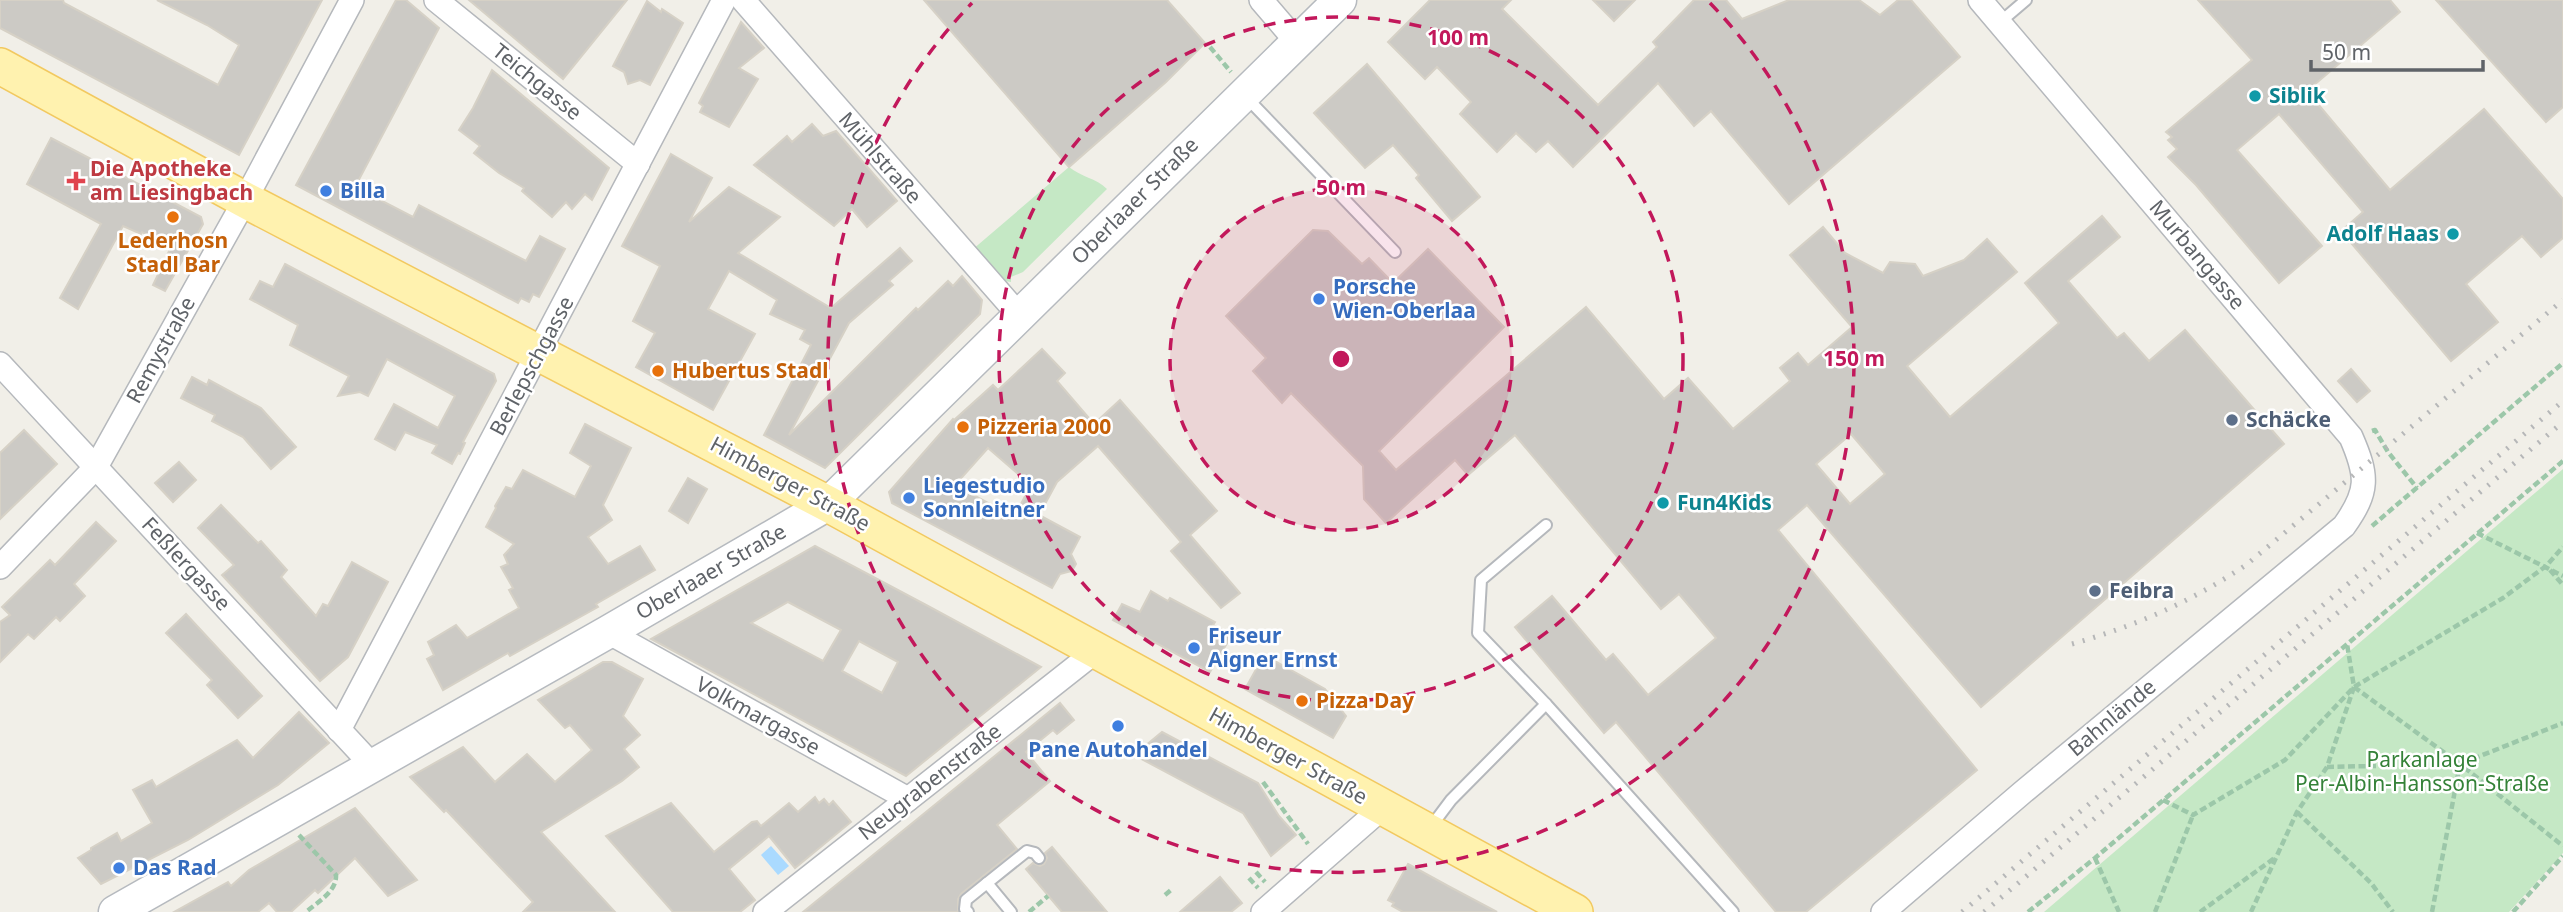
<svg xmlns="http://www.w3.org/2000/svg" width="2563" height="912" font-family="'Noto Sans',sans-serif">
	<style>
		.green { fill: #c5e8c5 }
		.water { fill: #aadaff }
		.building { fill: #cccac5; stroke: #d6d1c6; stroke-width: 2; fill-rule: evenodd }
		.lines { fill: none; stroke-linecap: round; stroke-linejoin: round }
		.service-casing { stroke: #b5b8bc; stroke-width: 14 }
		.minor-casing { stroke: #b5b8bc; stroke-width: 26 }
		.secondary-casing { stroke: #b6babf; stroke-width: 35 }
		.primary-casing { stroke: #f2c960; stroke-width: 38 }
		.path { stroke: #9cc7a9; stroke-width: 4.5; stroke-dasharray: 7 3.5; stroke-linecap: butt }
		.service { stroke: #fff; stroke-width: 10 }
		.minor { stroke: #fff; stroke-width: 23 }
		.secondary { stroke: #fff; stroke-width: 32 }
		.primary { stroke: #fff2af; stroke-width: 35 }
		.rail { stroke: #b6b7b8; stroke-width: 5; stroke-dasharray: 2 9; stroke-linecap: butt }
		.ring { fill: none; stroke: #c2185b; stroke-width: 3.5; stroke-dasharray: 12 9 }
		.culture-dot { fill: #0f9aa8; stroke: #fff; stroke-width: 2.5 }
		.health-dot { fill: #e0444e; stroke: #fff; stroke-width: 2.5 }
		.shop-dot { fill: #3f7fe0; stroke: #fff; stroke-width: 2.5 }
		.food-dot { fill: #e8710a; stroke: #fff; stroke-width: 2.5 }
		.service-dot { fill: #5c6f8a; stroke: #fff; stroke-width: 2.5 }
		.labels { text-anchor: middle; stroke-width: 5; stroke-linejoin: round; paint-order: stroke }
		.street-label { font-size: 21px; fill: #5f6368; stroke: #fff }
		.culture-label { font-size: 21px; font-weight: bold; fill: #0d838f; stroke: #fff; text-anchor: start }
		.health-label { font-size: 21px; font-weight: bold; fill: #be3a42; stroke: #fff; text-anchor: start }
		.shop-label { font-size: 21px; font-weight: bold; fill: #366cbe; stroke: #fff; text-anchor: start }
		.food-label { font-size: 21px; font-weight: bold; fill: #c56008; stroke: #fff; text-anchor: start }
		.service-label { font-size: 21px; font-weight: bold; fill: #4e5e75; stroke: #fff; text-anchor: start }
		.park-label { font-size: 21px; fill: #348238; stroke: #fff }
		.centre { fill: #c2185b; stroke: #fff; stroke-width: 3.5 }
		.ring-label { font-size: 21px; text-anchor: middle; font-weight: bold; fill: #c2185b; stroke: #fff; stroke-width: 5; stroke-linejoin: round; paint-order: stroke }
	</style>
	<rect width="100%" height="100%" fill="#f1efe8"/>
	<g class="green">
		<path d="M1069,167c12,10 27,11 38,22l-84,83 -12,5v5l-7,-1 -32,-31z"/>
		<polygon points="2563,469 2563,853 2509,912 2044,912"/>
	</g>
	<polygon class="water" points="771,846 789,866 778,875 761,855"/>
	<g class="building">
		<polygon points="0,0 63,0 64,3 218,85 239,45 207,25 157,0 322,0 239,155 0,28"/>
		<polygon points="396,0 406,0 439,28 355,187 413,217 419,205 526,261 540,236 565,249 539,297 533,294 529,302 521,298 518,303 296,185"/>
		<polygon points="469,0 627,0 563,79"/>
		<polygon points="924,0 1167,0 1205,43 1166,82 1069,167"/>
		<polygon points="1430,0 1511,0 1502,9 1598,105 1657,47 1653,42 1694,0 1726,0 1742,19 1789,0 1859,0 1880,15 1898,0 1911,0 1960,57 1789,204 1711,111 1694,126 1658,83 1573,167 1548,141 1536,152 1516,133 1497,152 1460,114 1471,102 1437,67 1425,79 1388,42"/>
		<polygon points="1593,0 1635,0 1614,21"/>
		<polygon points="2198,0 2390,0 2400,12 2307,91 2390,190 2484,109 2563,199 2563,238 2541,257 2522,236 2466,284 2498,322 2451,361 2341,231 2363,212 2279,114 2237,150 2322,246 2279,283 2196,185 2168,157 2177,149 2168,140 2172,137 2166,132 2252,60"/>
		<polygon points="2436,0 2563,0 2563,107 2546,122"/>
		<polygon points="647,1 661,12 662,9 683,23 650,85 640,80 628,84 624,72 613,66"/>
		<polygon points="741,22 764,48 739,68 758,79 729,127 700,112 703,106 699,103"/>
		<polygon points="1367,64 1480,197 1452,221 1416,178 1419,175 1393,145 1365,168 1314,113"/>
		<polygon points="492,70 609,168 592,200 585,194 572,209 566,202 552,217 522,191 524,188 499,173 474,153 480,146 459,130 473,108"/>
		<polygon points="812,124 823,136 836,131 897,201 867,227 852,209 834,226 754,165 787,136 792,142"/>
		<polygon points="51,138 201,217 203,224 165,291 153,285 171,247 142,232 141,234 123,226 78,309 60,298 101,224 27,184"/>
		<polygon points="671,154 712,178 689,222 729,187 780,217 738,253 831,308 900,248 912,261 889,281 893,285 849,323 789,435 916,308 918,310 948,281 953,286 962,276 982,300 980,314 825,468 764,435 811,345 800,339 805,330 770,314 777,300 729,271 708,309 755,334 713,410 636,367 655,333 633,321 660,266 622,246"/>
		<path d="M2102,216l18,21 -52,44 49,57 7,-5 25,28 36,-31 99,114 -303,263 -174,-202 -29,25 199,240 -171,142h-30l-160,-190 -12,11 -89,-106 37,-31 54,64 7,-6 35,41 68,-57 -37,-44 -18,15 -146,-174 -47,40 -13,-15 -69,63 -22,-24 -1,-33 -72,-73 -9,10 -29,-32 13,-13 -40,-42 87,-86 15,1 34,33 7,-6 24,25 35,-34 76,78 -125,124 17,19 190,-163 78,92 24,-21 45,51 57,-48 -10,-13 18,-15 10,12 44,-38 -62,-72 33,-28 22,26 38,20 7,-11 25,2 8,12 41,-16 23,-21 30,33 -110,94 43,51 109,-94 -34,-40zM1851,434l34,40 -35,30 -34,-40z"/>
		<polygon points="285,264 494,374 496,381 463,442 465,443 460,454 458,453 452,464 432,453 437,445 405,432 395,450 375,439 394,404 438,428 455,396 387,359 368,396 360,392 338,396 349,376 290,345 298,325 250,299 260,281 273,287"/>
		<path d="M1042,349l23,24 -8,8 37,43 26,-24 97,111 -27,24 50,58 -19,15 -50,-57 10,-9 -83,-96 -41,36 -18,33 41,22 -9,17 5,10 -4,7 -12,3 -8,14 -160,-85 -3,-11 64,-73 1,1 39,-35 5,5zM988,448l43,37 -17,32 -59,-32z"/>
		<polygon points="2351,369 2370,391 2357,402 2338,381"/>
		<polygon points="192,377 207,385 209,380 261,408 296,447 271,469 243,437 212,421 215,415 181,398"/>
		<polygon points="585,424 631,448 603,505 612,520 588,537 608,564 640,546 655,570 596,604 598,607 510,656 508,653 443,690 427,659 434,655 428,642 456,625 467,638 519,608 509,590 513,588 501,567 508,564 504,555 514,544 486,527 496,508 495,506 506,487 512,489 523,470 575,497 591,466 570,453"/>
		<polygon points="24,430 57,464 0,519 0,453"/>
		<polygon points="179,462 196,480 173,502 155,483"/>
		<polygon points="688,478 707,489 688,523 669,511"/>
		<polygon points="221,505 258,543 261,541 287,570 281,577 316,616 323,604 328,606 352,562 388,582 348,657 320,681 222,575 234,565 198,528"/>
		<polygon points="96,522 116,541 74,584 85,596 60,621 56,617 34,639 28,634 0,662 0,622 10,615 2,607 50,560 55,565"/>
		<path d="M815,546l113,60 113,61 -135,109 -255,-137zM788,602l53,28 -18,31 -72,-38zM859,641l39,21 -16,31 -40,-22z"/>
		<polygon points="1151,591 1168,601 1170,598 1215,622 1213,625 1232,635 1210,672 1113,620 1122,604 1140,612"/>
		<polygon points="186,614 262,696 238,718 207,685 212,680 166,633"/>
		<polygon points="1264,655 1325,689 1346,716 1333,738 1245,689"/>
		<polygon points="603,662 612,662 643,679 623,716 640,735 624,749 639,767 622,781 541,832 615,912 523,912 533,902 446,810 444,812 410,777 463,747 495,782 527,754 555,782 592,750 570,725 565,728 538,700"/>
		<polygon points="1060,703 1074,720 1057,734 1053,730 1026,752 1050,781 997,825 1017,849 961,894 958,899 958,912 803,912"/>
		<polygon points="299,712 329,743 278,785 188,840 101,884 78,858 91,850 91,848 117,833 121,841 152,823 133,790 152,780 156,787 237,740 253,758"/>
		<polygon points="1162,732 1258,783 1279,816 1296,835 1271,856 1243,813 1134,755"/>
		<polygon points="815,797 819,803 824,799 829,805 833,801 851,822 795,868 769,836 729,869 755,900 740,912 673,912 606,836 671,803 714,852 752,822 757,821 761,826 789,803 798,812"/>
		<polygon points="355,808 417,880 388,896 355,858 318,893 315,890 291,912 277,912 269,903 258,912 174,912 228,882 231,886 249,870"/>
		<polygon points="1052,847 1107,912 1062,912 1026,869 1033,863 1040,866 1044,864 1047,858 1045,853"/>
		<polygon points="1408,864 1450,887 1497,912 1403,912 1392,906 1394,903 1388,900"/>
		<polygon points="1220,877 1242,903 1231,912 1180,912"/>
	</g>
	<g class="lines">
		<g class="service-casing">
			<g id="service">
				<polyline points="1999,23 2026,0"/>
				<polyline points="1245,96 1395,252"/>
				<polyline points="1546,704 1478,633 1481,580 1546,525"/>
				<polyline points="1430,828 1451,800 1546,704 1733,912"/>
				<polyline points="987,883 1027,851 1035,853 1039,858"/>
				<polyline points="968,912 965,909 966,900 987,883 1011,912"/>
			</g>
		</g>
		<g class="minor-casing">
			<g id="minor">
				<polyline points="436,0 638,164"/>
				<polyline points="743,0 1019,315"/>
				<polyline points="1261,0 1297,42"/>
				<polyline points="0,364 372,765"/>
				<polyline points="0,567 96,467 245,200 352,0"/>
				<polyline points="608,632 908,799"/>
				<polyline points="339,730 724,0"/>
				<polyline points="765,912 1096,651"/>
				<polyline points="1263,912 1382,808"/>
				<path d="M1883,912l140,-120 321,-266c25,-35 24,-50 7,-89l-371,-437"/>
			</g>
		</g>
		<g class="secondary-casing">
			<polyline id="secondary" points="115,912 608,632 828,504 1340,0"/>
		</g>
		<g class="primary-casing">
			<polyline id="primary" points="0,66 245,200 828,504 1575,912"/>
		</g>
		<g class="path">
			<polyline points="1210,47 1231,72"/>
			<polyline points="2372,431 2375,430 2388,452 2417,488"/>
			<polyline points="2372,526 2563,363"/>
			<polyline points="2477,533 2563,576"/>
			<polyline points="2550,570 2563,585"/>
			<polyline points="2354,687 2460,764 2563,846"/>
			<polyline points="2327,767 2460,764 2563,723"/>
			<polyline points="1263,782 1308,844"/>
			<polyline points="2163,800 2193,815 2285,760 2354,687 2503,598 2546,566 2563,547"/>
			<polyline points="2297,812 2371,883 2393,912"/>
			<path d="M299,835l37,40c1,16 -18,27 -30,37"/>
			<polyline points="2095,858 2119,912"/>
			<polyline points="1256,872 1265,882"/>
			<polyline points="1249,878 1258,888"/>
			<polyline points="1165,895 1171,890"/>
			<polyline points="1029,912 1048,896"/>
			<polyline points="2028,912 2095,858 2563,461"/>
			<polyline points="2155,912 2193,815"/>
			<polyline points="2200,912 2276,857"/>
			<polyline points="2251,912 2297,812 2327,767 2354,687 2347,644"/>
			<polyline points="2432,912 2460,764"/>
			<polyline points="2513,912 2563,856"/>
		</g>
		<use href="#service" class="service"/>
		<use href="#minor" class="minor"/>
		<use href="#secondary" class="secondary"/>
		<use href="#primary" class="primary"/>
		<g class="rail">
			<path d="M2072,644c63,-18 119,-42 174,-79l317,-265"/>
			<polyline points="1962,912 2563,401"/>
			<polyline points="1984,912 2563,422"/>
		</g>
	</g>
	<circle cx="1341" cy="359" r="171" fill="#c2185b" fill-opacity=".12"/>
	<g class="ring">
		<circle cx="1341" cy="359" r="171"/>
		<circle cx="1341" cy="359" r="342"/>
		<path d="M1710 3A513 513 0 1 1 972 3"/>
	</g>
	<g class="culture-dot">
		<circle cx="2255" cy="96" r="7"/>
		<circle cx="2453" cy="234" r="7"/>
		<circle cx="1663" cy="503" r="7"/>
	</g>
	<path class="health-dot" d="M72.5 170.5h7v7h7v7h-7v7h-7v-7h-7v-7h7z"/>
	<g class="shop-dot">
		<circle cx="326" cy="191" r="7"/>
		<circle cx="1319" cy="299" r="7"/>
		<circle cx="909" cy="498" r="7"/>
		<circle cx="1194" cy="648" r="7"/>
		<circle cx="1118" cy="726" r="7"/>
		<circle cx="119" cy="868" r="7"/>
	</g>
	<g class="food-dot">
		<circle cx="173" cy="217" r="7"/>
		<circle cx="658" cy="371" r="7"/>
		<circle cx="963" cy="427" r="7"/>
		<circle cx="1302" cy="701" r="7"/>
	</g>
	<g class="service-dot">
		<circle cx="2232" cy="420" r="7"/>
		<circle cx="2095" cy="591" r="7"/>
	</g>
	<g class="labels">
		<g class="street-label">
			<text transform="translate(537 82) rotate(39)" y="7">Teichgasse</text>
			<text transform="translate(880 158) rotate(49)" y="7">Mühlstraße</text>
			<text transform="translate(1135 201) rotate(-45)" y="7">Oberlaaer Straße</text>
			<text transform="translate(2197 255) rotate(50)" y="7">Murbangasse</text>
			<text transform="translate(161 350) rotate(-61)" y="7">Remystraße</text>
			<text transform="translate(532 366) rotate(-62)" y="7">Berlepschgasse</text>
			<text transform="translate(790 484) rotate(28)" y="7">Himberger Straße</text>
			<text transform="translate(186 564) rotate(47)" y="7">Feßlergasse</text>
			<text transform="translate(711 572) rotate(-30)" y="7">Oberlaaer Straße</text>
			<text transform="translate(758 716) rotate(29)" y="7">Volkmargasse</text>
			<text transform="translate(2112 718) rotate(-40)" y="7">Bahnlände</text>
			<text transform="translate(1288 756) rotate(29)" y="7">Himberger Straße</text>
			<text transform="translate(930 782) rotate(-38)" y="7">Neugrabenstraße</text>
		</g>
		<g class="culture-label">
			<text x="2269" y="103">Siblik</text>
			<text x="2439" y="241" text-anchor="end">Adolf Haas</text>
			<text x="1677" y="510">Fun4Kids</text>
		</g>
		<g class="health-label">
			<text x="90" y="176">Die Apotheke<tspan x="90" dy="24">am Liesingbach</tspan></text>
		</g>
		<g class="shop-label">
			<text x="340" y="198">Billa</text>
			<text x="1333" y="294">Porsche<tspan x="1333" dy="24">Wien-Oberlaa</tspan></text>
			<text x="923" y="493">Liegestudio<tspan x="923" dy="24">Sonnleitner</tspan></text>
			<text x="1208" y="643">Friseur<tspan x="1208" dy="24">Aigner Ernst</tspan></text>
			<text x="1118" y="757" text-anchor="middle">Pane Autohandel</text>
			<text x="133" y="875">Das Rad</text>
		</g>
		<g class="food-label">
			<text x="173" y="248" text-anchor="middle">Lederhosn<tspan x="173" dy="24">Stadl Bar</tspan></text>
			<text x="672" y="378">Hubertus Stadl</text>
			<text x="977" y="434">Pizzeria 2000</text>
			<text x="1316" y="708">Pizza Day</text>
		</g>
		<g class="service-label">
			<text x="2246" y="427">Schäcke</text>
			<text x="2109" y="598">Feibra</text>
		</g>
		<g class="park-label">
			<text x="2422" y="767">Parkanlage<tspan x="2422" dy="24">Per-Albin-Hansson-Straße</tspan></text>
		</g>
	</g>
	<circle cx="1341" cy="359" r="10" class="centre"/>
	<g class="ring-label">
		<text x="1458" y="45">100 m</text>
		<text x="1341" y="195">50 m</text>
		<text x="1854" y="366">150 m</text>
	</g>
	<path d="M2311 60v10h172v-10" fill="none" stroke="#5f6368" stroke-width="3.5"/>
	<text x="2322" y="60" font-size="21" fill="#5f6368" stroke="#ffffff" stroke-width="5" paint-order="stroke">50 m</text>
</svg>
